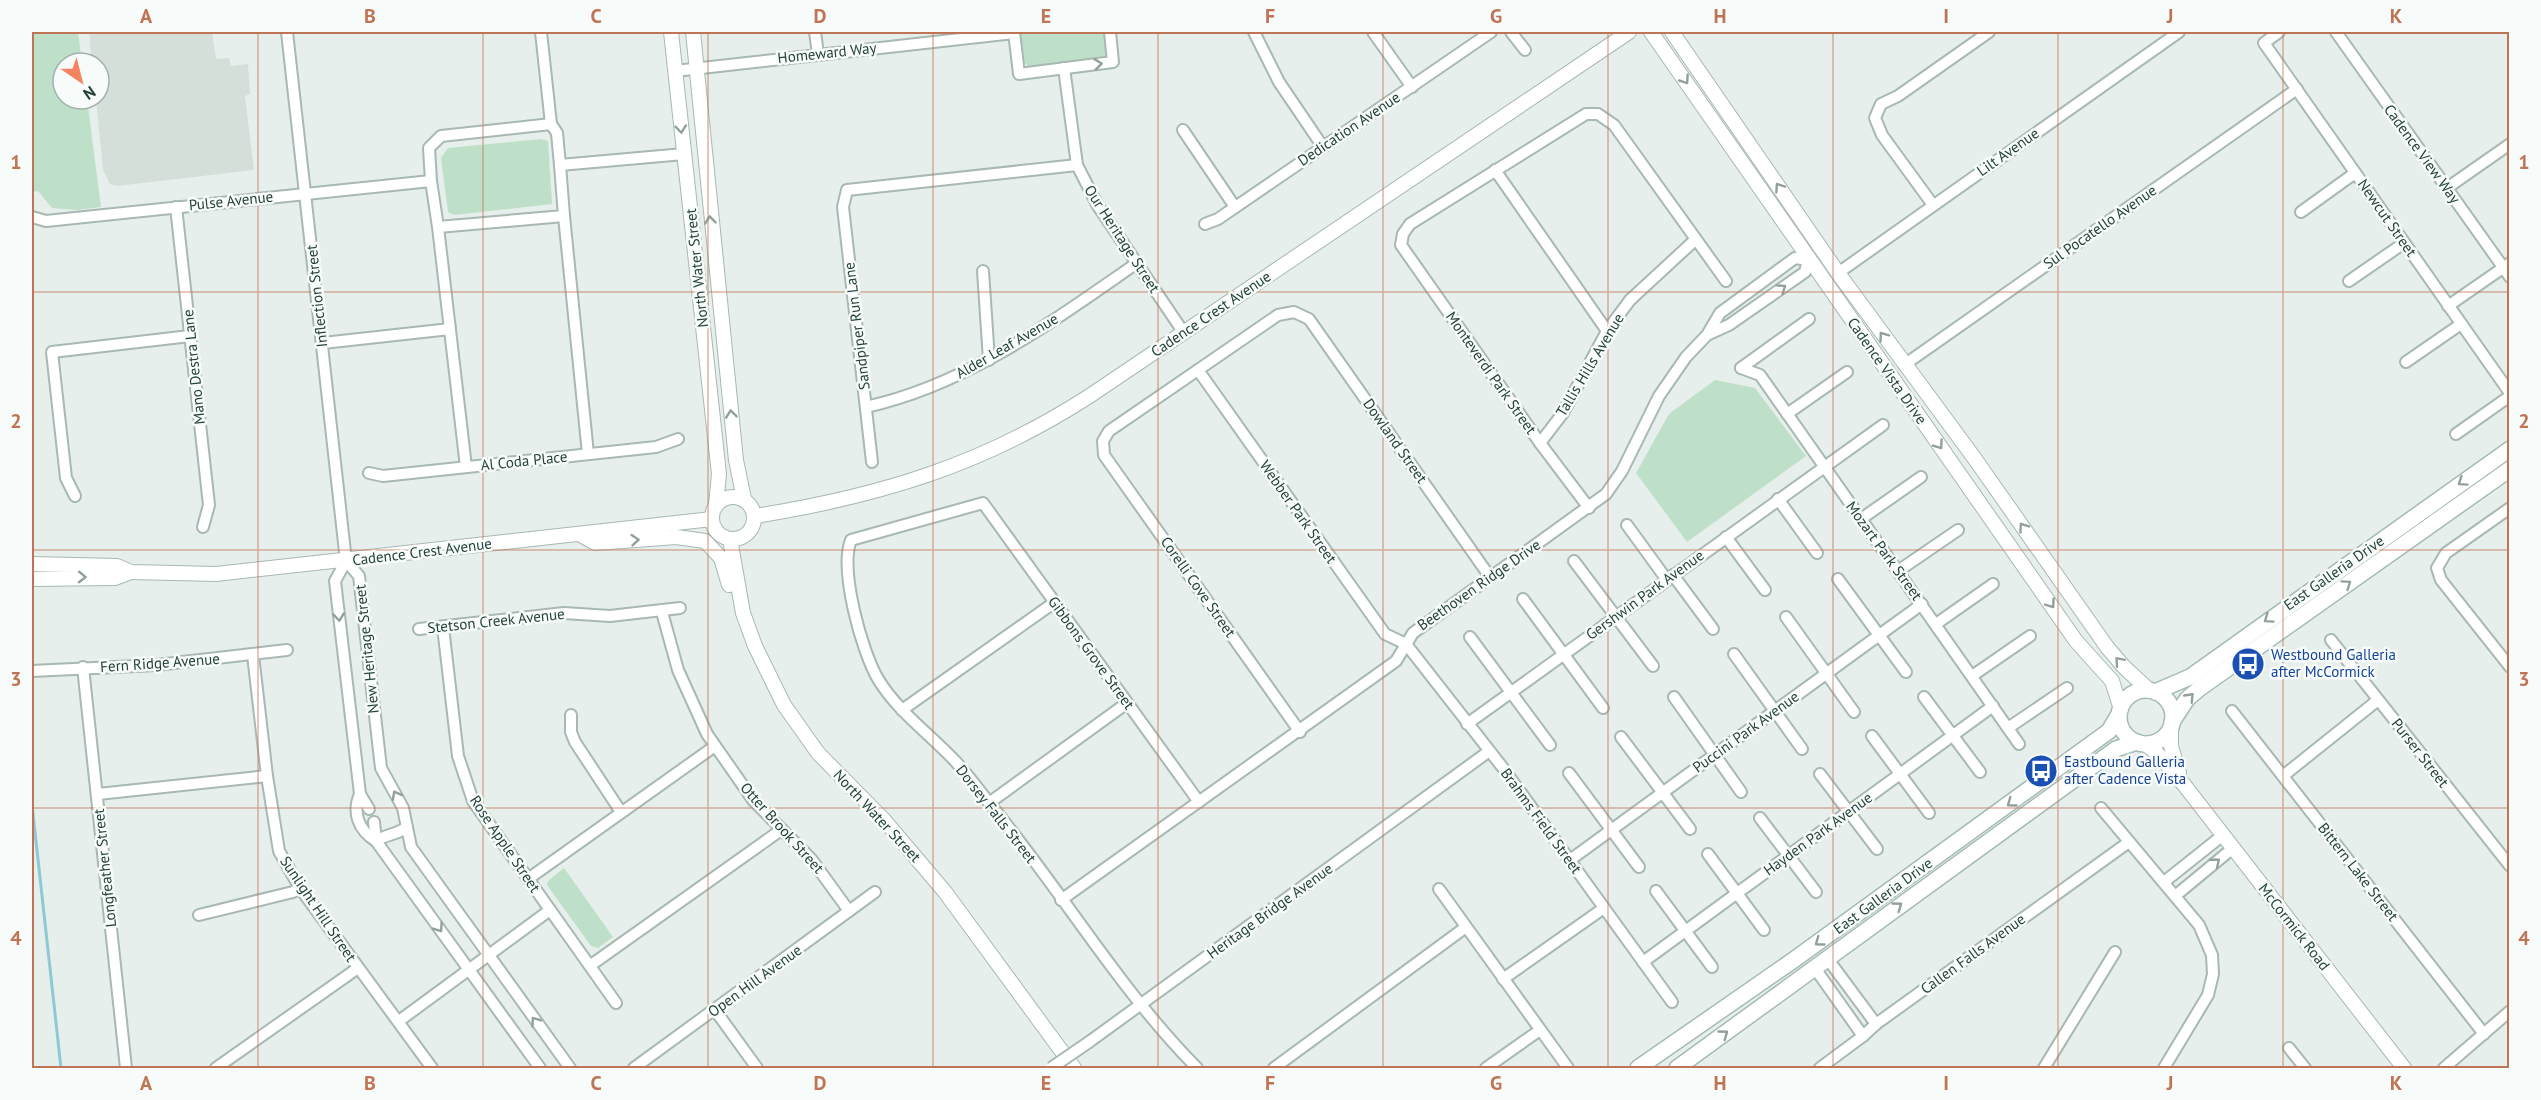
<svg xmlns="http://www.w3.org/2000/svg" width="2541" height="1100" font-family="'PT Sans',sans-serif">
	<style>
		.built { fill: #d4dfda }
		.green { fill: #bfe0c8 }
		.lines { fill: none; stroke-linecap: round; stroke-linejoin: round }
		.stream { stroke: #8ec9d4; stroke-width: 3 }
		.minor-casing { stroke: #a8b8b2; stroke-width: 14 }
		.tertiary-casing { stroke: #a8b8b2; stroke-width: 16 }
		.secondary-casing { stroke: #a4bbb3; stroke-width: 18 }
		.minor { stroke: #fff; stroke-width: 10 }
		.tertiary { stroke: #fff; stroke-width: 14 }
		.secondary { stroke: #fff; stroke-width: 15 }
		.minor-bridge-casing { stroke: #a8b8b2; stroke-width: 14; stroke-linecap: butt }
		.minor-bridge { stroke: #fff; stroke-width: 10 }
		.oneway { stroke: #92a09c }
		.grid { fill: none; stroke: #c07456; stroke-width: 1.5; stroke-opacity: 0.55 }
		.labels { text-anchor: middle; stroke-width: 5; stroke-linejoin: round; paint-order: stroke }
		.street-label { font-size: 15px; fill: #24423a; stroke: #f7fbf9 }
		.transit-label { font-size: 15px; fill: #164399; stroke: #f7fbf9; text-anchor: start }
		.neatline { fill: none; stroke: #c07456; stroke-width: 2 }
		.grid-label { font-size: 20px; text-anchor: middle; font-weight: bold; fill: #c07456 }
	</style>
	<rect width="100%" height="100%" fill="#e6efeb"/>
	<polygon class="built" points="89,32 212,32 216,59 229,58 231,66 248,64 250,94 245,96 254,170 117,186 110,184 103,170 96,99 99,99 99,63 92,63"/>
	<g class="green">
		<polygon points="32,32 78,32 82,63 63,63 63,99 87,99 101,207 77,210 52,208 38,191 32,192"/>
		<polygon points="1021,32 1104,32 1108,52 1105,59 1030,69 1021,58 1023,53"/>
		<polygon points="541,139 548,141 552,204 454,215 448,212 441,158 448,148"/>
		<polygon points="1715,380 1755,388 1806,456 1687,542 1636,473 1669,414"/>
		<polygon points="564,868 613,937 598,948 591,946 547,885 549,880"/>
	</g>
	<g class="lines">
		<polyline class="stream" points="32,805 61,1068"/>
		<g class="minor-casing">
			<g id="minor">
				<polyline points="287,32 346,561"/>
				<polyline points="541,32 551,124"/>
				<polyline points="815,32 818,54"/>
				<polyline points="1014,32 1019,74 1113,62 1110,32"/>
				<polyline points="1254,32 1279,82 1323,147"/>
				<polyline points="1373,32 1412,87"/>
				<polyline points="1511,32 1525,50"/>
				<polyline points="2279,32 2264,43 2510,393"/>
				<polyline points="2336,32 2510,277"/>
				<polyline points="1064,68 1077,165 1098,206 1184,333"/>
				<polyline points="675,71 1014,33"/>
				<polyline points="1183,130 1235,207"/>
				<polyline points="1495,170 1607,331"/>
				<polyline points="431,181 438,227 564,216 560,165"/>
				<polyline points="2447,188 2510,144"/>
				<polyline points="1933,205 1882,135 1875,118 1881,104 1898,96 1989,32"/>
				<polyline points="176,207 209,505 203,527"/>
				<polyline points="2301,212 2355,173"/>
				<polyline points="564,216 588,454"/>
				<polyline points="32,217 46,221 431,181 429,148 441,136 551,124 557,133 560,165 684,154"/>
				<polyline points="1205,224 1218,219 1491,32"/>
				<polyline points="438,227 466,467"/>
				<polyline points="983,271 989,360"/>
				<polyline points="1838,273 2179,32"/>
				<polyline points="2349,281 2404,243"/>
				<polyline points="2448,306 2510,263"/>
				<polyline points="323,343 450,329"/>
				<polyline points="2406,362 2461,324"/>
				<polyline points="1904,365 2297,89"/>
				<polyline points="1741,368 1760,375 2019,744"/>
				<polyline points="1741,368 1809,319"/>
				<polyline points="1198,370 1385,634 1406,644 1503,768 1672,1002"/>
				<path d="M866,407c101,-22 187,-86 271,-144"/>
				<polyline points="1787,414 1847,372"/>
				<polyline points="2456,434 2510,396"/>
				<polyline points="1540,443 1563,413 1607,331 1630,300 1695,240"/>
				<polyline points="872,462 843,207 847,190 1077,165"/>
				<polyline points="369,473 383,476 656,447 678,439"/>
				<polyline points="75,496 66,478 52,352 190,336"/>
				<polyline points="1778,499 1817,553"/>
				<polyline points="1589,508 1540,443 1401,245 1403,234 1410,224 1586,114 1598,114 1614,125 1726,281"/>
				<polyline points="2510,508 2446,553 2437,568 2441,580 2510,667"/>
				<polyline points="1861,519 1921,477"/>
				<polyline points="1627,525 1667,580"/>
				<polyline points="1726,537 1765,590"/>
				<polyline points="346,561 359,576 381,768 403,808 411,847 570,1068"/>
				<path d="M346,561l-11,20 25,213c-8,18 -2,36 16,47 10,-7 21,-6 31,-14"/>
				<polyline points="1574,561 1653,666"/>
				<polyline points="1898,571 1958,530"/>
				<polyline points="1673,575 1713,629"/>
				<polyline points="1838,579 1906,672"/>
				<polyline points="1523,599 1603,708"/>
				<polyline points="662,612 678,670 707,734 753,800 812,860 849,911"/>
				<polyline points="1786,617 1854,712"/>
				<polyline points="1936,624 1993,584"/>
				<polyline points="443,627 458,756 473,801 616,1003"/>
				<polyline points="419,629 564,613 610,616 680,608"/>
				<polyline points="1470,637 1550,745"/>
				<polyline points="2331,640 2510,866"/>
				<polyline points="1734,654 1802,749"/>
				<polyline points="253,655 267,776 279,851 300,888 432,1068"/>
				<polyline points="83,667 126,1068"/>
				<polyline points="32,671 157,665 287,650"/>
				<polyline points="1972,676 2030,636"/>
				<polyline points="1674,697 1741,792"/>
				<polyline points="1924,697 1980,772"/>
				<polyline points="902,710 1055,602"/>
				<polyline points="2232,711 2484,1034"/>
				<polyline points="571,715 571,732 575,742 621,812"/>
				<polyline points="1467,724 1883,425"/>
				<polyline points="2008,728 2067,688"/>
				<polyline points="1300,732 1104,455 1103,441 1109,431 1278,315 1294,312 1309,319 1490,577"/>
				<polyline points="1872,736 1929,813"/>
				<polyline points="1621,737 1690,829"/>
				<polyline points="1569,773 1639,867"/>
				<polyline points="1820,774 1877,849"/>
				<polyline points="2283,776 2378,700"/>
				<polyline points="98,794 267,776"/>
				<polyline points="360,794 369,809"/>
				<polyline points="989,803 1127,703"/>
				<polyline points="2101,808 2199,925 2212,955 2213,974 2208,995 2164,1068"/>
				<polyline points="1760,818 1816,892"/>
				<polyline points="374,822 376,841 540,1068"/>
				<polyline points="1708,854 1764,930"/>
				<polyline points="1570,860 1922,604"/>
				<polyline points="528,879 715,746"/>
				<polyline points="2164,882 2223,835"/>
				<polyline points="1439,889 1568,1068"/>
				<polyline points="1656,891 1712,967"/>
				<polyline points="2175,896 2233,848"/>
				<polyline points="1061,900 1396,661 1413,633 1606,494 1622,471 1659,396 1686,357 1707,335 1720,313 1795,258 1808,260 1805,272 1729,325 1707,335"/>
				<polyline points="199,915 293,892 300,888"/>
				<polyline points="1827,958 1876,1024"/>
				<polyline points="1643,962 1993,706"/>
				<polyline points="591,965 781,830"/>
				<polyline points="1814,967 1863,1036"/>
				<polyline points="1503,979 1604,908"/>
				<polyline points="715,1010 757,1068"/>
				<polyline points="399,1021 550,910"/>
				<polyline points="1089,1042 1488,752"/>
				<polyline points="2289,1048 2305,1068"/>
				<polyline points="216,1068 358,968"/>
				<polyline points="634,1068 875,892"/>
				<path d="M1197,1068c-79,-80 -135,-177 -207,-264 -11,-14 -22,-29 -34,-42 -26,-28 -58,-50 -78,-83 -16,-27 -39,-109 -27,-139l132,-37 216,299"/>
				<polyline points="1274,1068 1466,927"/>
				<polyline points="1486,1068 1540,1030"/>
				<polyline points="1820,1068 1863,1036 1876,1024 2129,842"/>
				<polyline points="2044,1068 2115,952"/>
				<polyline points="2444,1068 2510,1011"/>
			</g>
		</g>
		<g class="tertiary-casing">
			<g id="tertiary">
				<polyline points="671,32 719,474 716,505"/>
				<polyline points="693,32 736,460 744,499"/>
				<polyline points="1651,32 2076,641 2112,681 2121,709"/>
				<polyline points="1672,32 1838,273 1975,459 2107,647 2124,667 2150,691"/>
				<circle cx="733" cy="518" r="21"/>
				<path d="M755,516c125,-20 228,-51 336,-121l538,-363"/>
				<polyline points="579,534 595,543 676,537 705,541 721,558 729,585"/>
				<polyline points="730,539 743,613 755,646 784,705 818,753 884,820 945,892 1074,1068"/>
				<polyline points="32,564 117,566 131,572 216,574 712,519"/>
				<polyline points="32,579 115,578 131,572"/>
				<polyline points="2171,727 2171,746 2179,773"/>
				<polyline points="2145,744 2156,752 2185,786 2404,1068"/>
			</g>
		</g>
		<g class="secondary-casing">
			<g id="secondary">
				<circle cx="2146" cy="717" r="27"/>
				<polyline points="2155,692 2190,677 2510,449"/>
				<polyline points="2172,722 2187,699 2200,688 2510,469"/>
				<polyline points="1638,1068 1795,959 2109,731 2119,714"/>
				<polyline points="1677,1068 2116,749 2137,742"/>
			</g>
		</g>
		<use href="#minor" class="minor"/>
		<use href="#tertiary" class="tertiary"/>
		<use href="#secondary" class="secondary"/>
		<g class="minor-bridge-casing">
			<polyline id="minor-bridge" points="1051,1068 1089,1042"/>
		</g>
		<use href="#minor-bridge" class="minor-bridge"/>
	</g>
	<defs><path id="oneway-chevron" d="M-2-3.5L2.5 0L-2 3.5" fill="none" stroke-width="1.6" stroke-linecap="round" stroke-linejoin="round" transform="scale(1.5)"/></defs>
	<g class="oneway">
		<use href="#oneway-chevron" transform="translate(1098 64) rotate(-7)"/>
		<use href="#oneway-chevron" transform="translate(1685 80) rotate(56)"/>
		<use href="#oneway-chevron" transform="translate(681 129) rotate(84)"/>
		<use href="#oneway-chevron" transform="translate(1779 187) rotate(-124)"/>
		<use href="#oneway-chevron" transform="translate(710 220) rotate(-96)"/>
		<use href="#oneway-chevron" transform="translate(1782 288) rotate(-35)"/>
		<use href="#oneway-chevron" transform="translate(1883 336) rotate(-126)"/>
		<use href="#oneway-chevron" transform="translate(731 414) rotate(-96)"/>
		<use href="#oneway-chevron" transform="translate(1939 445) rotate(55)"/>
		<use href="#oneway-chevron" transform="translate(2462 482) rotate(145)"/>
		<use href="#oneway-chevron" transform="translate(2023 527) rotate(-125)"/>
		<use href="#oneway-chevron" transform="translate(635 540) rotate(-5)"/>
		<use href="#oneway-chevron" transform="translate(82 577) rotate(1)"/>
		<use href="#oneway-chevron" transform="translate(2347 584) rotate(-35)"/>
		<use href="#oneway-chevron" transform="translate(2051 604) rotate(55)"/>
		<use href="#oneway-chevron" transform="translate(339 617) rotate(84)"/>
		<use href="#oneway-chevron" transform="translate(2268 619) rotate(145)"/>
		<use href="#oneway-chevron" transform="translate(2119 661) rotate(-131)"/>
		<use href="#oneway-chevron" transform="translate(2190 697) rotate(-46)"/>
		<use href="#oneway-chevron" transform="translate(396 795) rotate(-119)"/>
		<use href="#oneway-chevron" transform="translate(2011 803) rotate(144)"/>
		<use href="#oneway-chevron" transform="translate(2216 862) rotate(-39)"/>
		<use href="#oneway-chevron" transform="translate(1898 906) rotate(-36)"/>
		<use href="#oneway-chevron" transform="translate(439 928) rotate(55)"/>
		<use href="#oneway-chevron" transform="translate(1819 942) rotate(144)"/>
		<use href="#oneway-chevron" transform="translate(535 1021) rotate(-126)"/>
		<use href="#oneway-chevron" transform="translate(1724 1034) rotate(-36)"/>
	</g>
	<path class="grid" d="M258,32v1036M483,32v1036M708,32v1036M933,32v1036M1158,32v1036M1383,32v1036M1608,32v1036M1833,32v1036M2058,32v1036M2283,32v1036M32,292h2478M32,550h2478M32,808h2478"/>
	<defs>
		<g id="bus-disc" transform="scale(1.725)"><circle r="9.5" fill="#1a4fb4" stroke="#f7fbf9"/><path d="M-5-6H5V4H4V6H2V4H-2V6H-4V4H-5ZM-3.5-4V0h7V-4ZM-3.5 1.2v1.5H-2V1.2ZM2 1.2v1.5H3.5V1.2Z" fill="#fff"/></g>
	</defs>
	<g fill-rule="evenodd">
		<use href="#bus-disc" x="2248" y="664"/>
		<use href="#bus-disc" x="2041" y="771"/>
	</g>
	<g class="labels">
		<g class="street-label">
			<text transform="translate(827 53) rotate(-6)" y="5">Homeward Way</text>
			<text transform="translate(1349 129) rotate(-34)" y="5">Dedication Avenue</text>
			<text transform="translate(2008 152) rotate(-35)" y="5">Lilt Avenue</text>
			<text transform="translate(2422 154) rotate(54)" y="5">Cadence View Way</text>
			<text transform="translate(231 201) rotate(-6)" y="5">Pulse Avenue</text>
			<text transform="translate(2387 218) rotate(55)" y="5">Newcut Street</text>
			<text transform="translate(2100 227) rotate(-35)" y="5">Sul Pocatello Avenue</text>
			<text transform="translate(1122 239) rotate(57)" y="5">Our Heritage Street</text>
			<text transform="translate(697 268) rotate(-96)" y="5">North Water Street</text>
			<text transform="translate(317 296) rotate(-96)" y="5">Inflection Street</text>
			<text transform="translate(1211 314) rotate(-34)" y="5">Cadence Crest Avenue</text>
			<text transform="translate(857 326) rotate(-97)" y="5">Sandpiper Run Lane</text>
			<text transform="translate(1007 346) rotate(-30)" y="5">Alder Leaf Avenue</text>
			<text transform="translate(1590 365) rotate(-59)" y="5">Tallis Hills Avenue</text>
			<text transform="translate(194 367) rotate(-96)" y="5">Mano Destra Lane</text>
			<text transform="translate(1887 371) rotate(55)" y="5">Cadence Vista Drive</text>
			<text transform="translate(1491 373) rotate(55)" y="5">Monteverdi Park Street</text>
			<text transform="translate(1395 441) rotate(55)" y="5">Dowland Street</text>
			<text transform="translate(524 461) rotate(-6)" y="5">Al Coda Place</text>
			<text transform="translate(1298 512) rotate(55)" y="5">Webber Park Street</text>
			<text transform="translate(1884 551) rotate(54)" y="5">Mozart Park Street</text>
			<text transform="translate(422 552) rotate(-7)" y="5">Cadence Crest Avenue</text>
			<text transform="translate(2334 573) rotate(-35)" y="5">East Galleria Drive</text>
			<text transform="translate(1479 585) rotate(-35)" y="5">Beethoven Ridge Drive</text>
			<text transform="translate(1198 587) rotate(55)" y="5">Corelli Cove Street</text>
			<text transform="translate(1645 595) rotate(-36)" y="5">Gershwin Park Avenue</text>
			<text transform="translate(496 621) rotate(-6)" y="5">Stetson Creek Avenue</text>
			<text transform="translate(367 649) rotate(-96)" y="5">New Heritage Street</text>
			<text transform="translate(1091 653) rotate(54)" y="5">Gibbons Grove Street</text>
			<text transform="translate(160 663) rotate(-4)" y="5">Fern Ridge Avenue</text>
			<text transform="translate(1746 732) rotate(-36)" y="5">Puccini Park Avenue</text>
			<text transform="translate(2420 753) rotate(52)" y="5">Purser Street</text>
			<text transform="translate(996 814) rotate(52)" y="5">Dorsey Falls Street</text>
			<text transform="translate(877 816) rotate(47)" y="5">North Water Street</text>
			<text transform="translate(1541 821) rotate(54)" y="5">Brahms Field Street</text>
			<text transform="translate(782 828) rotate(48)" y="5">Otter Brook Street</text>
			<text transform="translate(1818 834) rotate(-36)" y="5">Hayden Park Avenue</text>
			<text transform="translate(505 844) rotate(56)" y="5">Rose Apple Street</text>
			<text transform="translate(105 868) rotate(-96)" y="5">Longfeather Street</text>
			<text transform="translate(2358 872) rotate(52)" y="5">Bittern Lake Street</text>
			<text transform="translate(1883 896) rotate(-36)" y="5">East Galleria Drive</text>
			<text transform="translate(318 909) rotate(56)" y="5">Sunlight Hill Street</text>
			<text transform="translate(1270 911) rotate(-36)" y="5">Heritage Bridge Avenue</text>
			<text transform="translate(2294 927) rotate(52)" y="5">McCormick Road</text>
			<text transform="translate(1973 954) rotate(-36)" y="5">Callen Falls Avenue</text>
			<text transform="translate(755 981) rotate(-36)" y="5">Open Hill Avenue</text>
		</g>
		<g class="transit-label">
			<text x="2271" y="660">Westbound Galleria<tspan x="2271" dy="17">after McCormick</tspan></text>
			<text x="2064" y="767">Eastbound Galleria<tspan x="2064" dy="17">after Cadence Vista</tspan></text>
		</g>
	</g>
	<rect width="2541" height="1100" fill="none" stroke="#f7fbf9" stroke-width="66"/>
	<g transform="translate(81 81) rotate(145)"><circle r="28" fill="#f7fbf9" stroke="#a3b1ad" stroke-width="1.5"/>
	<path d="M0-4.5L10 22L0 15L-10 22Z" fill="#f4845f"/>
	<text y="-9" font-size="16" font-weight="bold" text-anchor="middle" fill="#24423a">N</text>
	</g>
	<rect x="33" y="33" width="2475" height="1034" class="neatline"/>
	<g class="grid-label">
		<text x="146" y="23">A</text>
		<text x="370" y="23">B</text>
		<text x="596" y="23">C</text>
		<text x="820" y="23">D</text>
		<text x="1046" y="23">E</text>
		<text x="1270" y="23">F</text>
		<text x="1496" y="23">G</text>
		<text x="1720" y="23">H</text>
		<text x="1946" y="23">I</text>
		<text x="2170" y="23">J</text>
		<text x="2396" y="23">K</text>
		<text x="16" y="169">1</text>
		<text x="2524" y="169">1</text>
		<text x="16" y="428">2</text>
		<text x="2524" y="428">2</text>
		<text x="16" y="686">3</text>
		<text x="2524" y="686">3</text>
		<text x="16" y="945">4</text>
		<text x="2524" y="945">4</text>
		<text x="146" y="1090">A</text>
		<text x="370" y="1090">B</text>
		<text x="596" y="1090">C</text>
		<text x="820" y="1090">D</text>
		<text x="1046" y="1090">E</text>
		<text x="1270" y="1090">F</text>
		<text x="1496" y="1090">G</text>
		<text x="1720" y="1090">H</text>
		<text x="1946" y="1090">I</text>
		<text x="2170" y="1090">J</text>
		<text x="2396" y="1090">K</text>
	</g>
</svg>
